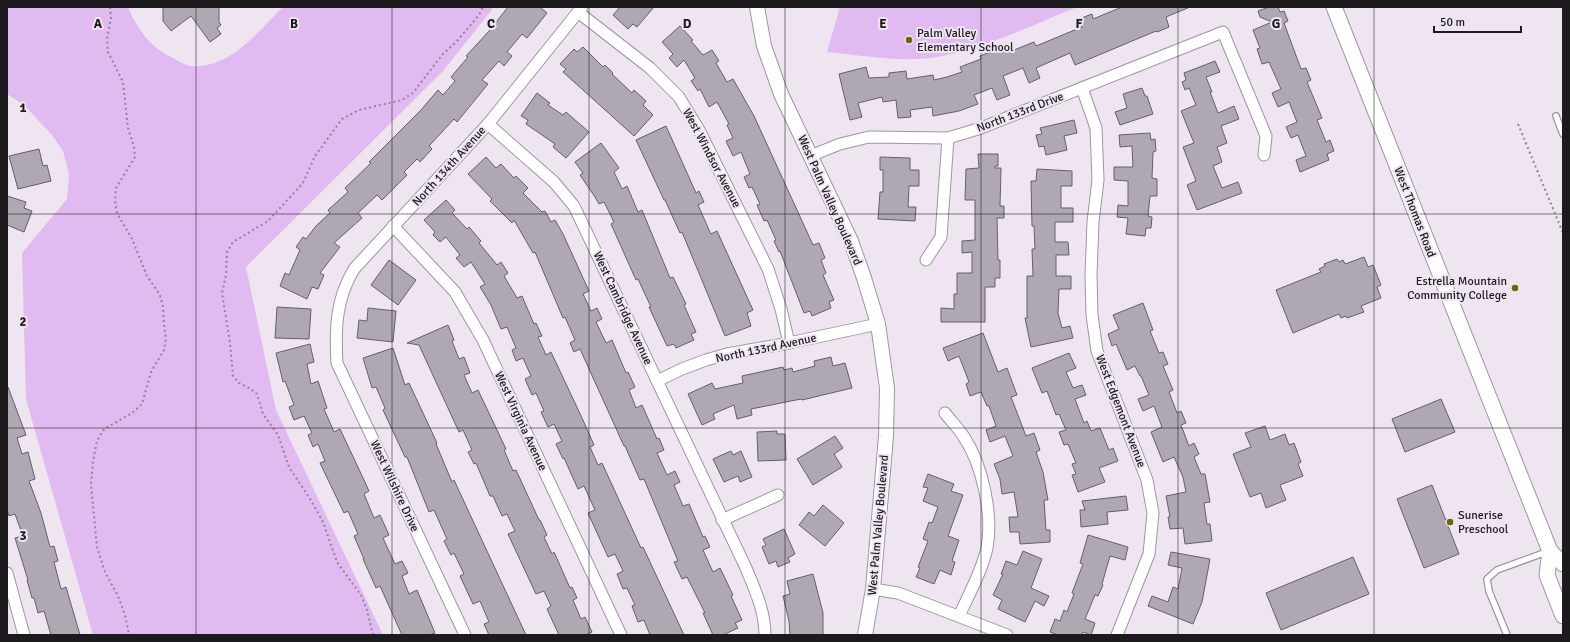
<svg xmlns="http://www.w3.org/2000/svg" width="1570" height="642" font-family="Signika,sans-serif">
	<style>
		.green { fill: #e0baf0 }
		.building { fill: #afa7b2; stroke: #665f69 }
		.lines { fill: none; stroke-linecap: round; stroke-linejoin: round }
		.service-casing { stroke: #9e96a1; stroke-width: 8 }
		.minor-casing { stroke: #9e96a1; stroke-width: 13 }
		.tertiary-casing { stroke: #9e96a1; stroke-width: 16 }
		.secondary-casing { stroke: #9e96a1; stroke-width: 17 }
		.path { stroke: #8e8890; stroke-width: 2; stroke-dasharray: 2 3; stroke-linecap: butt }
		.service { stroke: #fff; stroke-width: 5.5 }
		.minor { stroke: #fff; stroke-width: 11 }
		.tertiary { stroke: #fff; stroke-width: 14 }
		.secondary { stroke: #fff; stroke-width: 15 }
		.grid { fill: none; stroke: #1d1a1e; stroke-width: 1; stroke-opacity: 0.55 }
		.poi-dot { fill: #6d6700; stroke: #eee5f1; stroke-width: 1.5 }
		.labels { text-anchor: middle; stroke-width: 4; stroke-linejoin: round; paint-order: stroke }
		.poi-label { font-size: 12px; fill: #1d1a1e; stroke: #eee5f1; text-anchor: start }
		.street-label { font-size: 12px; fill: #1d1a1e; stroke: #eee5f1 }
		.grid-label { font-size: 13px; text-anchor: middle; font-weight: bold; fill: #1d1a1e; stroke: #eee5f1; stroke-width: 4; stroke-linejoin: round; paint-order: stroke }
	</style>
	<rect width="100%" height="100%" fill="#eee5f1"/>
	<g class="green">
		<path d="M7,7h121c8,20 23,41 43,50 6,3 13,8 19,9 3,1 7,0 10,0 35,-3 59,-36 83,-59h211l-51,64 -197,196 30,143 107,225h-290l-67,-236 -4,-146 45,-54 2,-25 -6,-23 -11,-16 -28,-30 -17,-11z"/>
		<path d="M840,7h237c-47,19 -109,50 -159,52 -30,1 -61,-4 -91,-7z"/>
	</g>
	<g class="building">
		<polygon points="163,7 219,7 219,22 221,25 217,28 221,34 210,42 191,16 171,31 163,21"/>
		<polygon points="508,7 540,7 547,13 527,38 522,34 507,52 512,56 504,66 499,61 482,80 488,84 457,122 454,119 429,146 432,149 420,162 417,159 404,172 407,175 382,200 377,195 358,213 362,218 334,243 340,247 320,273 324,275 318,289 312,287 307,299 280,286 285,273 289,275 300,250 296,247 303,237 306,239 316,226 330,213 328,210 348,192 345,188 371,163 369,162 421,110 438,90 443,95 455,81 451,77 468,57 466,56 490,30"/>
		<polygon points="620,7 654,7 637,27 633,24 628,29 613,15"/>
		<polygon points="1122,7 1190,7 1166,17 1169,27 1157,32 1156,31 1075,65 1070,53 1036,68 1040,78 1029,83 1023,68 1003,76 1010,95 997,100 992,88 974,95 978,104 959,111 933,116 932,107 910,110 911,117 898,118 896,100 883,102 882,97 858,103 862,117 850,120 839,74 866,67 869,78 889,77 889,73 906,71 907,79 933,75 934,80 947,77 962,72 960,67 981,59 980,56 1006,46 1009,52 1034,42 1036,46 1082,27 1079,19 1092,14 1093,19"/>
		<polygon points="1269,7 1278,7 1280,12 1284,11 1288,21 1284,23 1301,69 1306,68 1311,80 1307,82 1322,118 1317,120 1326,142 1330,140 1334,151 1327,154 1329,160 1300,172 1296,160 1306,156 1298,135 1291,138 1286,127 1297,122 1289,102 1278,107 1272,93 1281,89 1269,62 1262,64 1257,49 1260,48 1253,30 1272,22 1260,17 1258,11"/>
		<polygon points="680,26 693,40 691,41 703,55 712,50 719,61 716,63 727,82 733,79 754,116 813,245 819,243 825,258 821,260 826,273 823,275 834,300 829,302 831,308 812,316 810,311 804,313 780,251 779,252 774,241 776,240 767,220 764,221 757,205 760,204 752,187 749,188 744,177 750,174 741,152 733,156 726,141 733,138 727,125 729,124 717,102 709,107 700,89 698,91 691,81 695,78 684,60 677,67 669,58 673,54 662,42"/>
		<polygon points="583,47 603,67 605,65 613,73 612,74 632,93 634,90 646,101 643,105 653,115 634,136 563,72 566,69 560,64 574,49 577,52"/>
		<polygon points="1215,61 1220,72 1206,77 1212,92 1210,92 1218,113 1234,106 1239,119 1221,126 1227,143 1217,147 1222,162 1213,166 1222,188 1238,182 1242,193 1197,210 1187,185 1196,181 1183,147 1194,143 1181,111 1196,105 1189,88 1185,90 1182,82 1186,80 1184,73"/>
		<polygon points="1142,88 1145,96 1147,96 1153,114 1120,125 1115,112 1127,108 1123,94"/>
		<polygon points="537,93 550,103 548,105 563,115 566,112 589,132 566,158 553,147 555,144 526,124 528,120 521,116"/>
		<polygon points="1074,120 1077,133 1064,136 1067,150 1046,155 1044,146 1039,147 1036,135 1042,134 1040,128"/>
		<polygon points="666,126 696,193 699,191 704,202 698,205 709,230 711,234 717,231 753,310 747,313 751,326 725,336 682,232 680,233 665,200 664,200 636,140"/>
		<polygon points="1150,133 1151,140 1155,139 1156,151 1153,152 1152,178 1157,179 1157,196 1150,196 1148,216 1152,217 1151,228 1146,228 1145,236 1126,234 1128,218 1117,217 1118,205 1128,206 1128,181 1114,180 1114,167 1133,167 1132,146 1120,147 1119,135"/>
		<polygon points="601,143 619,168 614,172 622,189 627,186 638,212 642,210 670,278 673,277 686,304 684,305 696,332 691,334 694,340 676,348 674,344 667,346 649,307 651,307 638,279 636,280 611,224 614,222 604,202 599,204 595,197 580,175 583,173 575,162"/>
		<polygon points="39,149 43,166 47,165 51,181 18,189 9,156"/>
		<polygon points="978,154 998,154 998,166 995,166 995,168 1001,168 1000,206 1004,206 1004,218 997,218 998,260 1000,260 1000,278 995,278 995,287 985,287 985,322 941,322 941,308 954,309 954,294 957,294 957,273 972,273 972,252 962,253 962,241 975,240 975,200 965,200 966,169 979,168"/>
		<polygon points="486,157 496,168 501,164 514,178 516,176 528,188 523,193 542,212 545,211 551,222 555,220 563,234 589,291 583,294 591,311 597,308 602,319 596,322 606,343 612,340 626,373 628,372 635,387 629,390 636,408 642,405 657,439 659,438 664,450 657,453 667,475 675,471 680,482 674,485 683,506 689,504 703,537 705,536 710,547 703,550 713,572 720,568 733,595 731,596 742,620 735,623 738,628 723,635 713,635 703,613 705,613 687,577 682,579 674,562 678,561 644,479 640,480 625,446 624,446 580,349 574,352 570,343 575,340 565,317 563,318 535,252 533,253 514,220 512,223 490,201 492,199 468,174"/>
		<polygon points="880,157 910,158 910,170 919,170 919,186 909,186 908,207 916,207 915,221 878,219 880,192 883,192 883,170 880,170"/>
		<polygon points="1037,169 1072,171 1072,186 1061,186 1061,208 1073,208 1073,222 1055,222 1055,242 1068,242 1069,255 1056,255 1056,276 1071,276 1071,289 1059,289 1058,313 1062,328 1070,326 1073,338 1031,347 1025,318 1027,318 1027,276 1033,276 1032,249 1035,249 1034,226 1032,226 1031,181 1036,181"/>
		<polygon points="7,196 26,202 24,208 32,211 24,232 7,225"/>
		<polygon points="446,200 455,210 452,213 467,229 469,227 481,241 479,243 493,260 497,265 501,262 508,273 504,276 517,298 522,296 534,324 536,323 542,336 538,337 546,355 551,352 582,418 594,445 590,447 598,465 602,463 641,548 643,547 684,635 650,635 644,620 638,622 632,606 635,605 627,588 623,589 617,574 623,571 615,554 608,557 588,513 595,510 584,486 578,489 564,458 563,459 556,444 562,441 554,424 548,427 541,412 544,411 536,393 532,395 525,379 531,376 523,358 516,361 512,350 516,348 507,327 501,329 491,305 480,287 485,284 471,262 464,267 456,258 460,255 446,237 440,242 433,235 435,232 424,220"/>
		<polygon points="1364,257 1368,267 1373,265 1381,285 1377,287 1381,298 1361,306 1364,312 1347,318 1346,316 1341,318 1339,314 1293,333 1276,290 1321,272 1319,269 1325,266 1324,264 1337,259 1339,262 1343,260 1345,264"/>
		<polygon points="389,260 416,280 398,305 371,285"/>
		<polygon points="1143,303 1153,330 1150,331 1159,353 1163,352 1168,364 1163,366 1173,390 1169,392 1177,413 1181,411 1186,423 1181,425 1189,446 1194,443 1199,454 1194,457 1201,474 1205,474 1210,502 1204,503 1207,524 1210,524 1212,541 1185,544 1183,528 1170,529 1168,517 1170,517 1166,496 1186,492 1183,477 1174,457 1163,462 1151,432 1162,427 1154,406 1143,411 1138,399 1149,395 1141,376 1140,376 1135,366 1127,370 1116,344 1112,346 1108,334 1119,329 1113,315"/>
		<polygon points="277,307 311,309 309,339 275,338"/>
		<polygon points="368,308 396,311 393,342 357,338 359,320 367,321"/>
		<polygon points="448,325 454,340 452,341 459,359 464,357 470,373 464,375 472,393 478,390 506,449 504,450 513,471 516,470 539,520 540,520 547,535 544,537 552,554 554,552 570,588 572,587 577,598 573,600 581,619 585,617 592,632 586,635 559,635 547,609 551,606 544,591 536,594 508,534 515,531 507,514 502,516 493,496 490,496 476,463 474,464 468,452 472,450 463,430 459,432 419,345 407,343"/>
		<polygon points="983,333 998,372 1007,368 1017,395 1011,397 1026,436 1034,433 1040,450 1036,452 1043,472 1048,500 1044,500 1046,530 1050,530 1050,542 1020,544 1019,532 1010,532 1009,517 1018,517 1014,492 1002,494 1000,479 994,464 1013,456 1005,436 990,442 986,430 996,426 989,406 987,406 981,392 970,396 966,384 969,382 959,356 948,361 943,348"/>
		<polygon points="310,344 314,362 307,364 311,384 318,381 327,408 324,409 334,432 340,429 364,480 369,491 364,494 374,518 380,515 389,535 383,538 395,564 402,561 408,573 402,576 409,594 417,590 435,633 429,635 402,635 380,586 376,588 363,559 364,559 354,536 358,534 348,511 344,513 320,463 325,461 318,444 313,447 308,435 312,433 304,416 294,420 289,407 294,405 285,381 283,382 276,353"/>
		<polygon points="393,348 405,385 409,383 437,443 436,444 452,482 454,480 526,635 489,635 484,624 489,622 480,601 473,604 460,576 464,574 454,553 451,555 444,541 447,539 434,510 429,512 407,457 405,457 383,410 385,408 376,387 372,388 363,358"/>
		<polygon points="1069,353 1076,368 1066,372 1073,388 1082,385 1086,395 1075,399 1084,423 1087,421 1091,431 1100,428 1109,450 1113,448 1118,461 1099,468 1105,482 1078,492 1072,475 1076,474 1072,464 1076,463 1068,444 1064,445 1059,432 1066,430 1059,414 1056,415 1047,391 1042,393 1032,368"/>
		<polygon points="831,357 833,366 845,363 852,388 802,400 801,399 751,409 752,415 737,419 734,405 713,414 715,419 702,425 688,394 712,383 715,389 743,383 742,376 783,367 784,370 792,368 793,372 815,366 814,361"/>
		<polygon points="7,387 8,387 26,435 17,438 22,454 28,452 35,479 29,481 41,513 50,547 54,546 58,561 54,562 61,589 66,587 80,635 51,635 44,611 38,613 34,598 32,598 27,580 28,580 15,538 23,536 15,514 9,516 7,510"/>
		<polygon points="1441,399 1455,432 1405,452 1392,419"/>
		<polygon points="1265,426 1270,440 1285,434 1289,445 1294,443 1301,462 1298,464 1303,476 1280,485 1286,500 1266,508 1261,493 1250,497 1233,454 1251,447 1245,433"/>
		<polygon points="777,431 777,434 785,434 786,460 758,461 757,432"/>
		<polygon points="835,436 843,448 834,454 842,467 813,485 797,459"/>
		<polygon points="731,451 733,455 741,451 752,477 740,482 738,476 724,482 713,459"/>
		<polygon points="928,474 954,484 951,491 963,495 948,536 959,540 952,561 955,562 951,575 940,570 934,584 916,577 920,568 918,567 928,541 923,539 929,522 932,523 938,507 923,501 928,488 923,487"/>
		<polygon points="1432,485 1459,554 1424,568 1397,499"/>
		<polygon points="1126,496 1128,510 1107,512 1108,524 1081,527 1080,510 1085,510 1082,501"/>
		<polygon points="823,505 844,523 825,546 799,525 809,512 814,516"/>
		<polygon points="784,529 795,554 788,558 790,562 778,567 776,561 769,564 762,547 766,545 763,539"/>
		<polygon points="1088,535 1128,547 1125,560 1110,556 1102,584 1103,585 1098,596 1095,595 1085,619 1095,623 1091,635 1083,632 1082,635 1058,635 1050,632 1055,619 1060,621 1064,610 1067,612 1074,594 1072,593 1083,564 1080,563"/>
		<polygon points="1023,551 1042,559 1031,588 1049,596 1044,606 1035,601 1025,622 998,609 1002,600 993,595 1003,574 1001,574 1006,561 1017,565"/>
		<polygon points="1171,552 1210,559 1202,602 1193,624 1148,606 1152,596 1168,602 1173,587 1178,589 1182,568 1168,565"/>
		<polygon points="1353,557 1369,594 1281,630 1266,593"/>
		<polygon points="813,574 823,613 823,635 790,635 789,621 783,596 790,594 787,581"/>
	</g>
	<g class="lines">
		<g class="service-casing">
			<g id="service">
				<polyline points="1556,116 1563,134"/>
				<polyline points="1507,635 1489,591 1487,579 1497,570 1549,551"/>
			</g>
		</g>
		<g class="minor-casing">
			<g id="minor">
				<polyline points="578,12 650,68 679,97 699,130 768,269 781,309 789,343"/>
				<polyline points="1082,88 1096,128 1098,180 1093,222 1091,275 1092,315 1097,351 1147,480 1153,513 1149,554 1117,635"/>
				<path d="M488,124l66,58 20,24 172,362c9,22 19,43 19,67"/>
				<polyline points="810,156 840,144 869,137 948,138 981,128 1223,32 1266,136 1264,155"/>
				<polyline points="393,226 455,292 483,340 621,635"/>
				<polyline points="926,260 941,237 948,138"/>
				<polyline points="657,381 682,369 706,360 727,354 789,343 878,324"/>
				<path d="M945,413c6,8 14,16 19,24 19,29 29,78 23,111 -5,23 -18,46 -28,68"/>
				<polyline points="722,520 778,495"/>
				<polyline points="7,573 24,635"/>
				<polyline points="873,589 898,593 1007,635"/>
				<path d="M465,635l-128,-272c-2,-35 -1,-64 17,-94l134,-145 94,-117"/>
			</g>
		</g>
		<g class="tertiary-casing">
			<polyline id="tertiary" points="757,7 764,46 781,94 851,241 864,278 878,324 887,388 886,436 873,589 865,635"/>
		</g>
		<g class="secondary-casing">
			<g id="secondary">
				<polyline points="1334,7 1550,551 1563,564"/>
				<polyline points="1550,551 1547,575 1563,616"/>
			</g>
		</g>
		<g class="path">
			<polyline points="110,7 111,18 107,39 108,52 123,82 128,128 134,147 135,157 116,188 115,201 117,213 132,239 147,276 160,295 163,307 164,325 166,339 164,350 151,372 142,404 132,413 104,429 97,441 93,461 91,485 97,547 105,572 118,596 125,615 129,635"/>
			<polyline points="1518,124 1563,233"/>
			<polyline points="373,635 367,610 361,595 337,562 323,522 312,502 289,467 278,435 263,414 257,394 249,388 239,383 233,376 230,343 222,293 226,275 227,252 233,242 268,221 303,183 315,156 342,119 359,110 402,100 413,93 442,55 457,41 479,15 483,7"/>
		</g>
		<use href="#service" class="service"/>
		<use href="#minor" class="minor"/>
		<use href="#tertiary" class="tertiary"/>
		<use href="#secondary" class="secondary"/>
	</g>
	<path class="grid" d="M196,7v628M392,7v628M589,7v628M785,7v628M981,7v628M1178,7v628M1374,7v628M7,214h1556M7,428h1556"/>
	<g class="poi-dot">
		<circle cx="909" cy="40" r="4"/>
		<circle cx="1515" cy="288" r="4"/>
		<circle cx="1450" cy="522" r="4"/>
	</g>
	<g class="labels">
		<g class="poi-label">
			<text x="917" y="37">Palm Valley<tspan x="917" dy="14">Elementary School</tspan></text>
			<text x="1507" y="285" text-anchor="end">Estrella Mountain<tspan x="1507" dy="14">Community College</tspan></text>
			<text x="1458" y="519">Sunerise<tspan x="1458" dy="14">Preschool</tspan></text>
		</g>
		<g class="street-label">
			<text transform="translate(1020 112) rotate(-21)" y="4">North 133rd Drive</text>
			<text transform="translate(712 158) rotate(62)" y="4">West Windsor Avenue</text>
			<text transform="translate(449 166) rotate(-48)" y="4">North 134th Avenue</text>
			<text transform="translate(830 200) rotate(66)" y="4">West Palm Valley Boulevard</text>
			<text transform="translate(1415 212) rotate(69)" y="4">West Thomas Road</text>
			<text transform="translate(623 308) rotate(65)" y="4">West Cambridge Avenue</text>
			<text transform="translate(766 348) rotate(-12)" y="4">North 133rd Avenue</text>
			<text transform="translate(1121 411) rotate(69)" y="4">West Edgemont Avenue</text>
			<text transform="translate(521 421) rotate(65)" y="4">West Virginia Avenue</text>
			<text transform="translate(395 486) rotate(65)" y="4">West Wilshire Drive</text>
			<text transform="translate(878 525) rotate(-85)" y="4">West Palm Valley Boulevard</text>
		</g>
	</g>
	<g class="grid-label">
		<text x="98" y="28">A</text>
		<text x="294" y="28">B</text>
		<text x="491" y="28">C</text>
		<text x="687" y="28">D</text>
		<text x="883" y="28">E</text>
		<text x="1079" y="28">F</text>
		<text x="1276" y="28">G</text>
		<text x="23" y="112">1</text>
		<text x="23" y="326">2</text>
		<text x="23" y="540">3</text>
	</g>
	<rect width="1570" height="642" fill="none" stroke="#1d1a1e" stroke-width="16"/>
	<path d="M1434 26v6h87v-6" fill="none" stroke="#1d1a1e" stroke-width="2"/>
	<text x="1440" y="26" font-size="12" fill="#1d1a1e" stroke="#eee5f1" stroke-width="3" paint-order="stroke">50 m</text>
</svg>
